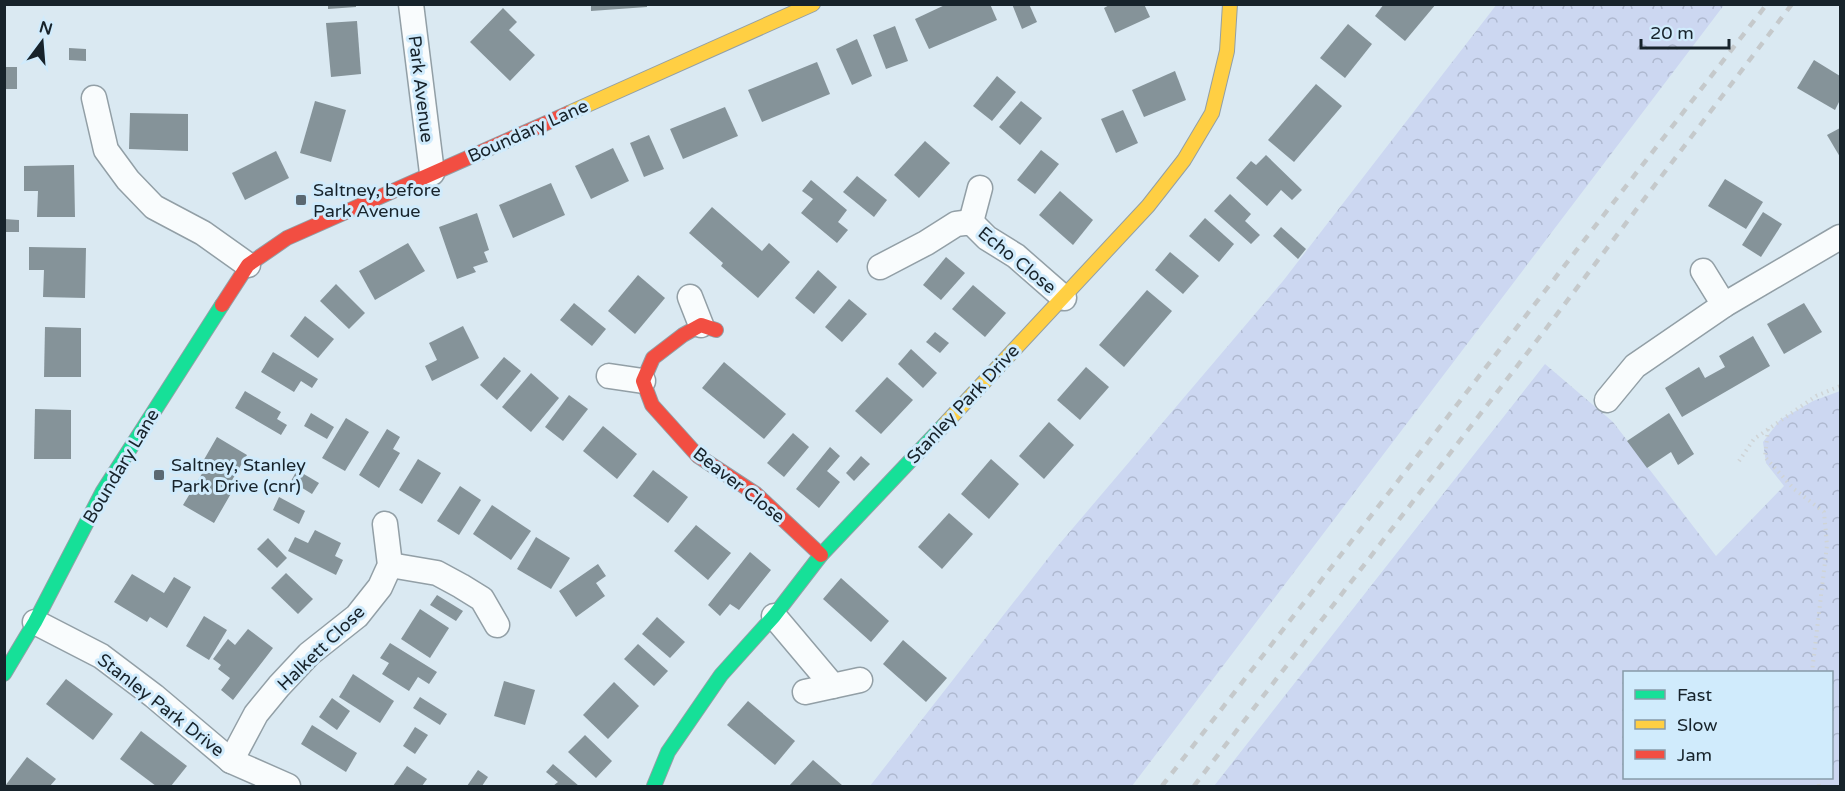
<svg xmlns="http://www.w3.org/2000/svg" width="1845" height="791" font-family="'Varela Round',sans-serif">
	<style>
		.forest { fill: url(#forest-crowns); fill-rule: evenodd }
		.building { fill: #859399 }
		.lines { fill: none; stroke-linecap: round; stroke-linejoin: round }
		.street-casing { stroke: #929fa6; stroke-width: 27 }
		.fast-casing { stroke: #929fa6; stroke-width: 16 }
		.slow-casing { stroke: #929fa6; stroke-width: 16 }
		.jam-casing { stroke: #929fa6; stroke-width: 16 }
		.path { stroke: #cfd4d6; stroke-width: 4; stroke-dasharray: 1.5 4.5; stroke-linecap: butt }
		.street { stroke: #f9fcfd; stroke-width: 24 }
		.fast { stroke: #16e098; stroke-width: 14 }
		.slow { stroke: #ffcf43; stroke-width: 14 }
		.jam { stroke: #f24e42; stroke-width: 14 }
		.rail { stroke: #c5c9cb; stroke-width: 4.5; stroke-dasharray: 8 8; stroke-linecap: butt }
		.poi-dot { fill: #5b6871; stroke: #d0ebfc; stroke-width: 2 }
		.labels { text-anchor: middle; stroke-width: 6; stroke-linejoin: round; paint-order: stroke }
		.street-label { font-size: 18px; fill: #17232b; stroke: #d0ebfc }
		.poi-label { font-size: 18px; fill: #17232b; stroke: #d0ebfc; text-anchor: start }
	</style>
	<defs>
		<pattern id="forest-crowns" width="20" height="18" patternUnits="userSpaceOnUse" patternTransform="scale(1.5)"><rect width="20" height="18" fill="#ccd7f1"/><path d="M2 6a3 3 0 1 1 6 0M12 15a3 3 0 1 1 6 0" fill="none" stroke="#aeb8cf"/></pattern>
	</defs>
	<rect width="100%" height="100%" fill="#dae9f2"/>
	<g class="forest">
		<polygon points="1497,4 1724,5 1132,786 870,786 1056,548 1283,281"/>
		<path d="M1545,364l68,58 103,134 68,-70 -18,-23 -3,-21 17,-22 33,-19 27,-10v395h-626zM1624,672h208v106h-208z"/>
	</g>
	<g class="building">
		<polygon points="328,4 356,4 356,7 328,9"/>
		<polygon points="591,4 647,4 647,7 591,11"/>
		<polygon points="947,4 990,4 997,20 929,49 915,19"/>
		<polygon points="1012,4 1029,4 1037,22 1022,29"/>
		<polygon points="1111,4 1144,4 1150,17 1115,33 1104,8"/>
		<polygon points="1384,4 1436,4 1405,41 1375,16"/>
		<polygon points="503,8 517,22 509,30 535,55 510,81 470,42"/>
		<polygon points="357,21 361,74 331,77 326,23"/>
		<polygon points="1348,24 1372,44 1345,78 1320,58"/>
		<polygon points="895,26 908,61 886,69 873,35"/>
		<polygon points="857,39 872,76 852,85 836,49"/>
		<polygon points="69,48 86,49 86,61 69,60"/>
		<polygon points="1814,60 1840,76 1840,100 1835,110 1797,88"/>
		<polygon points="817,62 830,94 762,122 748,90"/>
		<polygon points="4,67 17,67 17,89 5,89"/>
		<polygon points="1175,71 1186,100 1144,117 1132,90"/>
		<polygon points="997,76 1016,92 992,121 973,106"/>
		<polygon points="1316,84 1342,106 1294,162 1268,140"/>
		<polygon points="315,101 346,110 331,162 300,153"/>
		<polygon points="1021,101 1042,118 1020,145 999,127"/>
		<polygon points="725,107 738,136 683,159 670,129"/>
		<polygon points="1123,110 1138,143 1116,153 1101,119"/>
		<polygon points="130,113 188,114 188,151 129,149"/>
		<polygon points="1840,128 1840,157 1827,135"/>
		<polygon points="649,135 664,169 644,177 630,143"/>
		<polygon points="925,141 950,163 919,198 894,175"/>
		<polygon points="613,148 629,181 591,199 575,166"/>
		<polygon points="1041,150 1059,164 1035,194 1017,180"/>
		<polygon points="276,151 289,178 245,200 232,173"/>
		<polygon points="1266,155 1302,190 1292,200 1281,190 1267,206 1236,178 1251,161 1256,165"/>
		<polygon points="74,165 75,217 37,217 38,191 24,191 24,166"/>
		<polygon points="857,176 887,200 874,217 843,192"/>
		<polygon points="1725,179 1763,202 1746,229 1708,206"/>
		<polygon points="811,180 847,210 838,222 848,230 837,243 801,213 813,199 802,191"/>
		<polygon points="551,183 565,215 513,238 499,205"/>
		<polygon points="1060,191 1093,220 1073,245 1039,215"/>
		<polygon points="1230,194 1251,214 1245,221 1260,235 1251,244 1214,211"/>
		<polygon points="712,207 762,251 769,243 790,262 758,298 721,266 723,263 689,233"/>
		<polygon points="1763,212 1782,224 1761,257 1742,245"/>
		<polygon points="477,213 489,250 484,252 488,262 473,267 476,272 457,279 439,227"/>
		<polygon points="1205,218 1234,244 1219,262 1189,236"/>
		<polygon points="4,219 19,220 19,232 4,232"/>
		<polygon points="1281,227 1306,249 1298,259 1273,236"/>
		<polygon points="408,243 425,271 375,300 359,271"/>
		<polygon points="29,247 86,248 85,298 43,297 44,270 29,270"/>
		<polygon points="1170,252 1199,276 1183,294 1155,270"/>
		<polygon points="946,257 965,273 941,300 923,285"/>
		<polygon points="818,270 837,287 814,314 795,298"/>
		<polygon points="638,275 665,298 635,334 608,311"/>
		<polygon points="336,284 365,313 349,329 320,301"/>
		<polygon points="973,285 1006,313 985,337 952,309"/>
		<polygon points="1147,290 1172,311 1124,367 1099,345"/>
		<polygon points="849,299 867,314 842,342 825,327"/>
		<polygon points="574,303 606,329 592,346 560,320"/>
		<polygon points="1804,303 1822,332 1784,354 1767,324"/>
		<polygon points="305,316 334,339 318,358 290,336"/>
		<polygon points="463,326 479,358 432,381 425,366 437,360 429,343"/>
		<polygon points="45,327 81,328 81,377 44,377"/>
		<polygon points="935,332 949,343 940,353 926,342"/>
		<polygon points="1753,336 1770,366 1682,417 1665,388 1699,367 1705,378 1725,367 1719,356"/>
		<polygon points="911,349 937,373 923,388 898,364"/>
		<polygon points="273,352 318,379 312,388 301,381 294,392 261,372"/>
		<polygon points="504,357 521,371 497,400 480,385"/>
		<polygon points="724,362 786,414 764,439 702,388"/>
		<polygon points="1086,367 1109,387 1080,420 1057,400"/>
		<polygon points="531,373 559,398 531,432 502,407"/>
		<polygon points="887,377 913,400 881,434 855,411"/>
		<polygon points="245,391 281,412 277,419 287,425 281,435 235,408"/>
		<polygon points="569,395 588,409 563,441 545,427"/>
		<polygon points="35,409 71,410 71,459 34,459"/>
		<polygon points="311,413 334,427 327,439 304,426"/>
		<polygon points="1669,413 1694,454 1678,465 1671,452 1647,468 1627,441"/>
		<polygon points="346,418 369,432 345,471 322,458"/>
		<polygon points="1049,422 1074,445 1044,479 1019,456"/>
		<polygon points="603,426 637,454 617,479 583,451"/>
		<polygon points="387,429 400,437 393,449 400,453 379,488 359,475"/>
		<polygon points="793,433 809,447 784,477 767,463"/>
		<polygon points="217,437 247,455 228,487 233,490 214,523 183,505 203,472 198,470"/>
		<polygon points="830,447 840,456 827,471 840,482 819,508 796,489"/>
		<polygon points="861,456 870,464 854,481 846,473"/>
		<polygon points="418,459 441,473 422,504 399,490"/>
		<polygon points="991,459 1019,484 989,519 961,494"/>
		<polygon points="297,470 319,483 312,494 291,481"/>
		<polygon points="653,470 688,497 668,523 633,496"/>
		<polygon points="460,486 481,500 459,535 437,521"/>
		<polygon points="279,497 305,511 299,524 273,510"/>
		<polygon points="492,505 531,531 511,560 473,534"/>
		<polygon points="949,513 973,534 942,569 918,547"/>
		<polygon points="696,525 731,553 708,580 674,551"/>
		<polygon points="315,530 341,543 335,556 343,560 336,575 288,551 295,537 308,543"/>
		<polygon points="536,537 570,558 551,589 517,569"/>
		<polygon points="268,538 287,558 277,568 257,549"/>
		<polygon points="750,552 771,570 739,610 730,604 720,616 708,605"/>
		<polygon points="598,564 606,576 596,583 605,596 576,617 559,591"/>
		<polygon points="286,573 313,599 298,614 271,588"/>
		<polygon points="132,574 164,593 174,577 191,587 167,628 150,617 147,622 114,602"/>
		<polygon points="841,578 889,621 871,642 823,599"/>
		<polygon points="437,595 463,611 456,621 430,605"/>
		<polygon points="420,609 449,628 430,658 401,639"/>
		<polygon points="204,616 227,630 209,660 186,646"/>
		<polygon points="657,617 685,642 670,658 642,634"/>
		<polygon points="248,629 273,648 233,700 221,690 230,678 218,669 221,665 213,659 228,639 235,645"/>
		<polygon points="903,640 947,678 926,702 883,664"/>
		<polygon points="390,643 437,672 429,684 418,677 409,691 382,674 389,663 380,658"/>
		<polygon points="638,644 668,671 654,686 624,659"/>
		<polygon points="353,674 394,701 380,723 339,697"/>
		<polygon points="66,679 113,714 93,740 46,704"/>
		<polygon points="504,681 535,690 525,725 494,716"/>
		<polygon points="614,682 639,706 608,739 583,715"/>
		<polygon points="420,697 447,714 440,725 413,708"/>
		<polygon points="332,698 350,711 337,730 319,717"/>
		<polygon points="748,701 795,741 775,765 727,725"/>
		<polygon points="312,725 357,753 346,772 301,744"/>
		<polygon points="415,727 428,735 415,754 403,746"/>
		<polygon points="141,731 187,766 171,786 156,786 120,759"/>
		<polygon points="585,735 612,761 596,778 568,752"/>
		<polygon points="27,757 56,779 50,786 5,786"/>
		<polygon points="813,760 827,772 843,786 789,786"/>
		<polygon points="553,764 579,786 553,786 558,782 546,772"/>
		<polygon points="407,766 427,779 422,786 393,786"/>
		<polygon points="478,770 488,777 482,786 467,786"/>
	</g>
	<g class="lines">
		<g class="street-casing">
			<g id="street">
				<polyline points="411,4 432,173"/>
				<polyline points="94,98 106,150 128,180 154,207 203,233 248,265"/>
				<polyline points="971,222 980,188"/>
				<polyline points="880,267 926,243 956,224 971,222 987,238 1016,256 1064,298"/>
				<polyline points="1703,271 1724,305"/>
				<polyline points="690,297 701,325"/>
				<polyline points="609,376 643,381"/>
				<polyline points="1607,400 1635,366 1724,305 1840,237"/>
				<polyline points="390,565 437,573 461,586 482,599 497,625"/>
				<polyline points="774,616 833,686"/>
				<polyline points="35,622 101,656 154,696 231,761 288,786"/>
				<polyline points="805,692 860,680"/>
				<polyline points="231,761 256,714 279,686 309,654 357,616 380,587 390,565 385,524"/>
			</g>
		</g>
		<g class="fast-casing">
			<g id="fast">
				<polyline points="4,674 35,622 103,491 222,305"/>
				<polyline points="654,786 668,752 721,675 774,616 821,555 945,424"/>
			</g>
		</g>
		<g class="slow-casing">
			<g id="slow">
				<polyline points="569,113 813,4"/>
				<polyline points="945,424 1148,206 1184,160 1212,113 1227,51 1230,4"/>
			</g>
		</g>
		<g class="jam-casing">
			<g id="jam">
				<polyline points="222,305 248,265 287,238 569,113"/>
				<polyline points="716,330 701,325 683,335 653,358 643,381 652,405 698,456 756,494 821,555"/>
			</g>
		</g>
		<g class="path">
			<polyline points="1768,429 1765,457 1794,489 1824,512 1827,545 1812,672"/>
			<polyline points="1739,461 1754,439 1816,396 1840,386"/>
			<polyline points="1818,778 1819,786"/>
		</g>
		<use href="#street" class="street"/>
		<use href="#fast" class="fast"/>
		<use href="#slow" class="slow"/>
		<use href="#jam" class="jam"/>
		<g class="rail">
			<polyline points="1162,786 1767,4"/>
			<polyline points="1194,786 1548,326 1792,4"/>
		</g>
	</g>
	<g class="poi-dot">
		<rect x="295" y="194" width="12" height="12" rx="3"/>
		<rect x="153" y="469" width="12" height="12" rx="3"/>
	</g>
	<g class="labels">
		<g class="street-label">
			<text transform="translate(421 89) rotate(83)" y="6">Park Avenue</text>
			<text transform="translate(528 131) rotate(-24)" y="6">Boundary Lane</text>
			<text transform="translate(1017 260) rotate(39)" y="6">Echo Close</text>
			<text transform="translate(963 404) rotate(-47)" y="6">Stanley Park Drive</text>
			<text transform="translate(121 466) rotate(-59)" y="6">Boundary Lane</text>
			<text transform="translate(739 485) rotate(38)" y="6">Beaver Close</text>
			<text transform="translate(321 648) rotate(-44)" y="6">Halkett Close</text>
			<text transform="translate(161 705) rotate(38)" y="6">Stanley Park Drive</text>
		</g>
		<g class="poi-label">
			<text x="313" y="196">Saltney, before<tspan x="313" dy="21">Park Avenue</tspan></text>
			<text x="171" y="471">Saltney, Stanley<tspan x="171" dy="21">Park Drive (cnr)</tspan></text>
		</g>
	</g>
	<rect width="1845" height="791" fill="none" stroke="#17232b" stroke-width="12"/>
	<rect x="1623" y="671" width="210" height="108" fill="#d0ebfc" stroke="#869ba8" stroke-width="1.5"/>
	<rect x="1635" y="690" width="30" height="9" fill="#16e098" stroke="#869ba8" stroke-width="1.5"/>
	<text x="1677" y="701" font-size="18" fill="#17232b">Fast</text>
	<rect x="1635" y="720" width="30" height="9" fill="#ffcf43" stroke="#869ba8" stroke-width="1.5"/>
	<text x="1677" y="731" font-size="18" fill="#17232b">Slow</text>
	<rect x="1635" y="750" width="30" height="9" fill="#f24e42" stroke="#869ba8" stroke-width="1.5"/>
	<text x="1677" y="761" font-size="18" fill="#17232b">Jam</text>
	<g transform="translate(42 42) rotate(16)" stroke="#d0ebfc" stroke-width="4.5" paint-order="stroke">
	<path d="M0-4.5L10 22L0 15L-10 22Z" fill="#17232b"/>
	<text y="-9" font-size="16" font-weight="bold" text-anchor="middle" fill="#17232b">N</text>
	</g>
	<path d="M1641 39v9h88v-9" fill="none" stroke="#17232b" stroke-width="3"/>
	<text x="1650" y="39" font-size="18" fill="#17232b" stroke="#d0ebfc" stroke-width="4.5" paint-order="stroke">20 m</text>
</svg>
